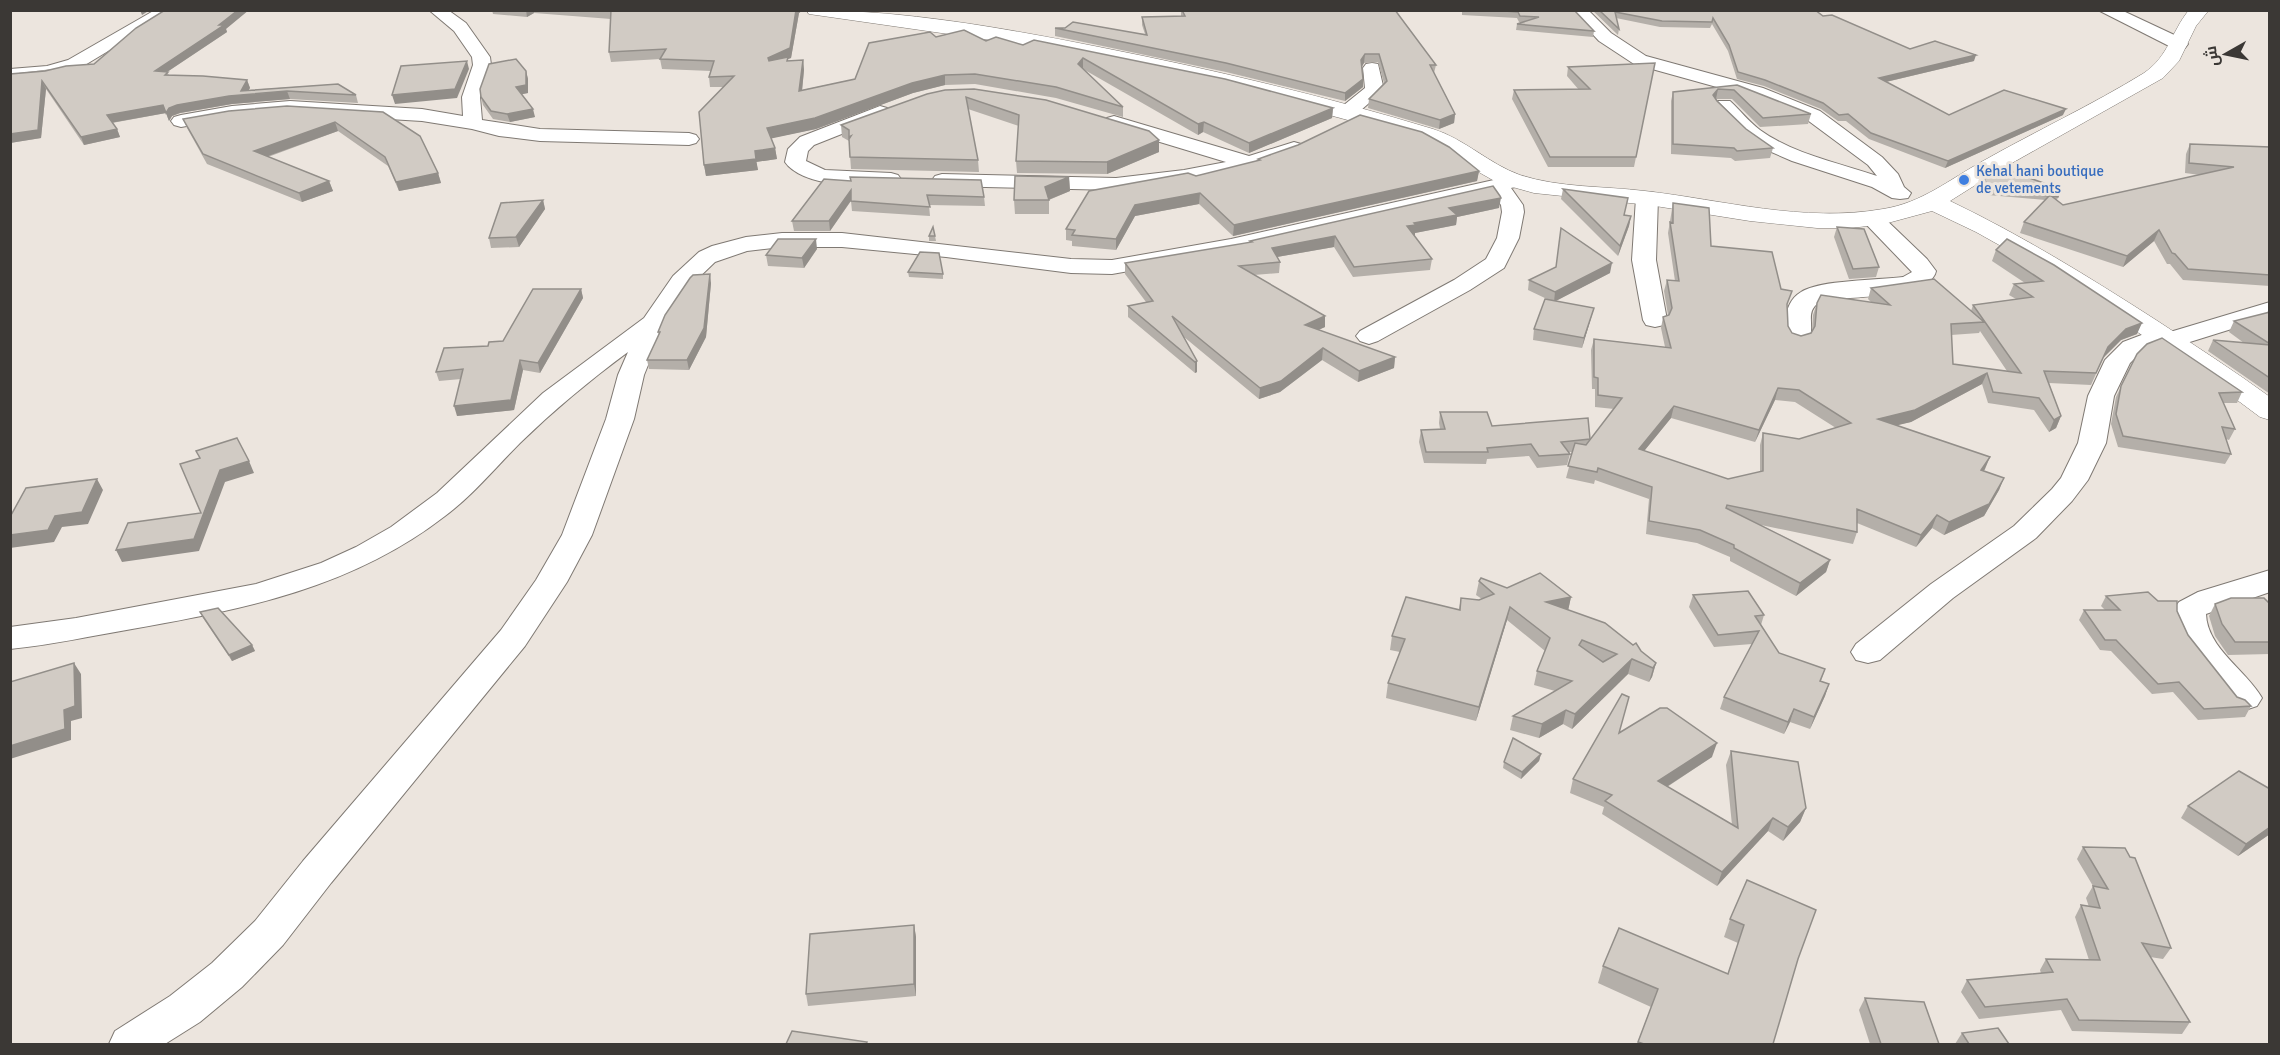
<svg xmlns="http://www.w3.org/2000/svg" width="2280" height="1055" font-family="Signika,Cairo,sans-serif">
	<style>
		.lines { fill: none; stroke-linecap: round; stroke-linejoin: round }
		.minor-casing { stroke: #7f7973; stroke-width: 2 }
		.tertiary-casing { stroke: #7f7973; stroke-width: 1 }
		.minor { fill: #fff; fill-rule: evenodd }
		.tertiary { fill: #fff; fill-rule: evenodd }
		.wall { fill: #b4afa9; fill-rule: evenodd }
		.shaded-wall { fill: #928e89 }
		.building { fill: #d1cbc4; stroke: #928e89; stroke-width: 1.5; fill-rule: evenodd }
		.shop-dot { fill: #3f7fe0; stroke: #ece5de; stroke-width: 2 }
		.labels { text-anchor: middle; stroke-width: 6; stroke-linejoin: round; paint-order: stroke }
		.far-shop-label { font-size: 15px; fill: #366cbe; stroke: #ece5de; text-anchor: start }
	</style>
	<rect width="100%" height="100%" fill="#ece5de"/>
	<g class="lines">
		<g class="minor-casing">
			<g id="minor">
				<polygon points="155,10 176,10 80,68 48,76 10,80 10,69 47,66 68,60"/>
				<polygon points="429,10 448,10 466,23 490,57 491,65 480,97 482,120 540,129 689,133 696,135 699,139 696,143 689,145 540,141 499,136 472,129 422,121 290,113 232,118 181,127 174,125 171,121 174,117 181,115 232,106 290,101 422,109 463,116 462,97 473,65 472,57 454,31"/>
				<path d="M1570,10h18l23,23 35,23 117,32 57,23 62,46 16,17 6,13 7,6 -3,5 -8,1 -8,-1 -20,-11 -80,-26 -32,-14 -15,-10 -29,-28 -3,-4 3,-4h14c10,9 19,21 30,29 33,24 79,33 117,46l-9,-11 -62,-46 -57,-23 -115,-32 -35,-23z"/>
				<polygon points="2098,10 2121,10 2185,40 2188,44 2185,48 2173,48"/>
				<polygon points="1372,63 1378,64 1384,90 1353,117 1339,117 1336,113 1339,109 1365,88 1363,68 1366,64"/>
				<path d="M880,106l7,2 3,4 -3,4 -73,29 -6,6 -2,10 19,9 66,3 7,2 3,4 -3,4c-27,7 -96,4 -113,-21l3,-13 12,-12z"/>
				<path d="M1114,116l135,40 45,-14 7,2 3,4 -3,4c-60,22 -121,33 -185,38l-174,-4 -7,-2 -3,-4 3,-4 7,-2 174,4 68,-8 42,-8 -119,-36 -3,-4 3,-4z"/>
				<path d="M1516,175l7,2 3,4 -3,4 -12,3 12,17 1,7 -5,26 -15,30 -34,22 -92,51 -9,3 -9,-3 -4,-5 4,-5 94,-51 32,-21 11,-21 5,-26 -1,-7 -8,-12 -262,60 -119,21 -41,-1 -125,-16 -104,-10h-60l-35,4 -32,11 -25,24 -25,37 -21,52 -10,44 -42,116 -25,47 -42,64 -194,237 -48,62 -41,42 -42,35 -35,22h-56l6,-13 55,-35 42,-33 43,-42 48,-60 198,-231 35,-50 26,-45 44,-116 12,-44 10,-23c-38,28 -74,58 -108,91 -25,25 -47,52 -75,73 -93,72 -200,93 -313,113 -41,7 -81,16 -122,20v-22l66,-9 180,-34 65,-21 35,-16 35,-20 46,-34 106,-100 101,-75 29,-42 26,-24 13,-6 34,-9 36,-4h60l229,26 41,1 119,-21z"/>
				<polygon points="1647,192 1655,193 1658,198 1656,260 1667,320 1664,325 1655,327 1646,325 1643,320 1632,260 1636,198 1639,193"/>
				<path d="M1872,212l8,2 47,45 9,12c-5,27 -89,26 -113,29 -22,11 -5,27 -16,42l-9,3 -9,-3c-5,-7 -3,-14 -3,-22 0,-11 5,-22 15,-28 19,-12 77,-12 102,-15l9,-5 -51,-53 3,-5z"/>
				<polygon points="2270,302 2270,317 2177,346 2168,349 2158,345 2141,352 2130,363 2114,396 2106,443 2088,480 2072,501 2036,538 1953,598 1880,660 1868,663 1856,660 1851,652 1856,644 1931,584 2014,526 2052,489 2061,478 2078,443 2088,396 2105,360 2123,342 2160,328 2170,332"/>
				<path d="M2270,570v22l-64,22c1,34 40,56 56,84l-5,8 -12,4 -12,-4 -16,-19 -33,-43 -10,-24v-11l5,-7 19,-10z"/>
			</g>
		</g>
		<g class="tertiary-casing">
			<path id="tertiary" d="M806,10c98,0 197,18 293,37 112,22 225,49 334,82 32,10 56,35 87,46 40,13 84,11 125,16 79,9 158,32 238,18 39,-6 67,-30 100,-48 53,-30 109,-56 161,-88 25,-17 27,-41 45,-63h20l-13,16 -17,35 -16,17 -167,94 -46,29c73,35 139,76 206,119 38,25 77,50 114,77v23l-10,-3 -39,-29 -170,-114 -75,-42 -44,-21 -48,13 -33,4h-34l-67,-7 -101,-16 -115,-12 -36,-10 -76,-43 -197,-53 -207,-43 -209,-30z"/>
		</g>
		<use href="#minor" class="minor"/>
		<use href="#tertiary" class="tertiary"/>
	</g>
	<g class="wall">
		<polygon points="492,10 803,10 799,13 791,58 788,59 788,61 803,60 804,70 802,90 855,79 936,37 1023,45 1333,108 1332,118 1249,153 1203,132 1198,135 1083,69 1123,107 1123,117 1056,98 975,84 945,85 913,93 816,129 771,138 775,148 777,159 756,162 758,170 706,176 704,165 723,87 710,87 709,77 711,71 662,69 660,59 611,62 609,52 611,19 534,13 527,17 493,14"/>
		<polygon points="1181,10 1395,10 1436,65 1434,73 1455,114 1454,123 1439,129 1368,108 1369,99 1384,83 1378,62 1364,63 1362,66 1363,79 1363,87 1345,101 1226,72 1055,36 1055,28 1145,34 1142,25 1142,17 1181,16"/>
		<polygon points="1462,10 1574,10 1594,31 1593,37 1516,30 1517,24 1522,22 1519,22 1517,18 1462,15"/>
		<polygon points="1592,10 1815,10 1823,16 1910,49 1974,61 1886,82 1949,115 2063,115 1945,168 1869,139 1846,121 1838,121 1821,109 1764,86 1737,79 1728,51 1712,24 1710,28 1660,27 1616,18 1619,29 1618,35"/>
		<polygon points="226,29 227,32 167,72 169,75 247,80 250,88 248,90 338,84 356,95 358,103 290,99 232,104 180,113 172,116 169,121 166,113 112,123 117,129 120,137 84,145 46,89 41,138 10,143 10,74 94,64"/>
		<polygon points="1655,63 1634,167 1548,167 1512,99 1514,90 1579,90 1567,76 1568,67"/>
		<polygon points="526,71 528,79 528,93 522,94 535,117 510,122 493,119 483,105 481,97"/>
		<polygon points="1737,85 1811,114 1808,124 1760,127 1732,99 1716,99 1746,129 1773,148 1770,158 1735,161 1731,158 1671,154 1671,101 1673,92"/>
		<polygon points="945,90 1159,152 1107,174 1017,173 1016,161 1019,126 968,109 978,160 979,172 851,169 849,141 842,137 841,125"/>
		<polygon points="287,106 420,136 438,173 441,183 399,191 388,166 338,131 268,157 329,181 333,191 302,202 207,164 187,128 183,119"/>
		<polygon points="2190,144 2270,147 2270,286 2183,280 2170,264 2167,264 2154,241 2123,267 2020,233 2024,222 2045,200 1988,195 1982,183 1984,178 2058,197 2057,200 2063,205 2200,175 2185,173 2186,154"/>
		<polygon points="1258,159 1479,171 1477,181 1233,236 1199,204 1135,216 1116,250 1072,246 1072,241 1066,240 1066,229 1196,176 1257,161"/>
		<polygon points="1069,177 1070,191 1049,200 1049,214 1015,214 1014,200"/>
		<polygon points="824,179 984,197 985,206 929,205 930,216 852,211 851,201 830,231 794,231 792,221"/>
		<polygon points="1563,189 1624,215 1631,216 1629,226 1618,256 1561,199"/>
		<polygon points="543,200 545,209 519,247 491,248 489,238"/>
		<path d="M1673,203l38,43 70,43 6,17 1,20 4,7 9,3 10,-3 1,-2 1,-16 4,-12 54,-1 -3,-3 3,-11 100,23 2,-6 43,-6 -7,-4 5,-11 11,-1 -33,-22 4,-11 141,84 -16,6 -18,18 -12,27 -42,-2 12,33 -5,12 -7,4 -15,-22 -46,-7 -6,-19 -71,38 -15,3 89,44 -2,2 21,7 -5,12 -15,26 -40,19 -12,-7 -16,19 -59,-24v9l-4,12 -92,-19 69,35 -4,12 -30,24 -66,-35v-4l-33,-14 -51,-9 3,-35 -54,-19 -1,4 -28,-6 7,-26h-5l2,2 -3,11 -30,3 -8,-12 -42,3 -1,5 -62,-1 -5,-21 2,-12 19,-1 -1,-6 1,-11 52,14 98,13 -1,3 25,-33 -19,-2v-18h-3l-1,-39 3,-11 71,8 -4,-19 2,-11 5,-2 -4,-24 3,-11 8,1 -7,-48zM1980,331l27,40 -54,-7 -2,-29 28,-2zM1775,400l20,2 41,26 -37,11 -36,-6 -3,12v27l-32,7 -84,-28 27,-33 84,24z"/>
		<polygon points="1499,208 1457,217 1456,225 1415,233 1415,235 1413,235 1432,259 1430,270 1353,277 1334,247 1277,257 1280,262 1279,273 1254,275 1325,316 1325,327 1318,330 1395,357 1394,368 1358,382 1322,360 1280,392 1259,399 1184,337 1197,361 1197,372 1195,373 1128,317 1128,306 1146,302 1125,274 1125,263 1250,243 1250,241"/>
		<polygon points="1837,227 1879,267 1876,277 1849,279 1834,237"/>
		<polygon points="929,236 935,236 936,241 929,241"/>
		<polygon points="817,249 804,268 768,266 766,255"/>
		<polygon points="908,272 943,274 943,279 909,277"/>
		<polygon points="1610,273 1555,301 1594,308 1582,348 1533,340 1534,329 1549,300 1528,290 1529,280"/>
		<polygon points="711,283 706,337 689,370 649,369 647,360 659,335 658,332"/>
		<polygon points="581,289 583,298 540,373 523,370 514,410 457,416 461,379 439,381 436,372 488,346 503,341"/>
		<polygon points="2270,310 2270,394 2208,351 2213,340 2244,343 2229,332 2234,321 2267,313 2268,311"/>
		<polygon points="2137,354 2242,392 2237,403 2223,403 2235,429 2229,440 2226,439 2231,454 2225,464 2118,447 2111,424 2116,397"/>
		<polygon points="1479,581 1507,588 1571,597 1568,610 1641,651 1656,663 1652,677 1649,682 1628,674 1572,729 1563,724 1539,738 1510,730 1513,716 1555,691 1534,685 1537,671 1545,651 1507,620 1476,721 1386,698 1388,683 1400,652 1390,650 1392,636 1459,609 1461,598 1479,600 1482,599 1476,595"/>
		<polygon points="1693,595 1764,615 1761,625 1779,653 1825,669 1821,681 1829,684 1825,696 1810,729 1790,722 1784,734 1720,709 1724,697 1752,644 1714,647 1689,607"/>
		<polygon points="2106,596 2158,601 2177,611 2188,635 2237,697 2251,706 2245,717 2198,720 2173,692 2152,694 2111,651 2100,650 2079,620 2084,610 2105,610 2101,606"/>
		<polygon points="2215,604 2270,604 2270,654 2228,655 2215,636 2209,616"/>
		<polygon points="200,612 252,645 255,651 232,661 203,618"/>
		<polygon points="1619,733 1712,757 1667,787 1732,825 1726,765 1731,751 1806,808 1800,822 1783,841 1768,831 1717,886 1602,814 1604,807 1570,793 1573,779"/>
		<polygon points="1541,754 1539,761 1521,779 1503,768 1504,762"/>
		<polygon points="2188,806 2270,834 2238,856 2181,818"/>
		<polygon points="2083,847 2171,948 2163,959 2150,957 2190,1022 2182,1034 2072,1031 2061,1010 1979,1019 1961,992 1967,980 2041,973 2040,970 2046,959 2089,960 2075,917 2081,905 2089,907 2086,898 2093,886 2077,859"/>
		<polygon points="1747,880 1798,959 1773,1044 1637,1044 1651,1007 1598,983 1603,966 1728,973 1738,943 1724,937 1730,919"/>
		<polygon points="914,925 916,937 916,996 808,1006 806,994"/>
		<polygon points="1865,998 1939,1044 1870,1044 1859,1010"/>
		<polygon points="1962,1033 2009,1044 1955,1044"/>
	</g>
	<g class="shaded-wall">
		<polygon points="140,10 150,10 142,15"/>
		<polygon points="238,10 249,10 226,29 227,32 158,78 155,71"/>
		<polygon points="526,10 534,10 534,13 527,17"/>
		<polygon points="796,10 803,10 799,13 791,58 788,59 789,67 769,69 768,58"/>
		<polygon points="1365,54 1364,63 1361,68 1361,60"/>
		<polygon points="1976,55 1974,61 1877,84 1879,78"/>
		<polygon points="1083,58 1083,69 1078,64"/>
		<polygon points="803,60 804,70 801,101 799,91"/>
		<polygon points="467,61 469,69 457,98 395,104 392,95"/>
		<polygon points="526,71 528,79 528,93 518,95 516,87"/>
		<polygon points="945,75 945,85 913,93 816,129 769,139 767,128 912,83"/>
		<polygon points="1363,79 1363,87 1345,101 1345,93"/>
		<polygon points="247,80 250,88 246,95 287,91 290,99 232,104 180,113 172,116 169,121 166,113 110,123 107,115 163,105 169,108 177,105 241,91"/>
		<polygon points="42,81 46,89 41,138 10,143 10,134"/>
		<polygon points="1718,89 1716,99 1711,105 1713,95"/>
		<polygon points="1333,108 1332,118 1249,153 1249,143"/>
		<polygon points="533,109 535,117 510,122 507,114"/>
		<polygon points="2066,109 2063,115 1945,168 1948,161"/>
		<polygon points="1455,114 1454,123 1439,129 1440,120"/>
		<polygon points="335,122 338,131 257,160 254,151"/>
		<polygon points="1204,122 1203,132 1198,135 1198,124"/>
		<polygon points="117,129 120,137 84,145 81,137"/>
		<polygon points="1159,140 1159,152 1107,174 1107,162"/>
		<polygon points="775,148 777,159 756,162 755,151"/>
		<polygon points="756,159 758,170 706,176 704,165"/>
		<polygon points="1479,171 1477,181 1233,236 1234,225"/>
		<polygon points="438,173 441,183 399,191 396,182"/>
		<polygon points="1069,177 1070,191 1048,200 1045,187"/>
		<polygon points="329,181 333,191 302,202 299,193"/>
		<polygon points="851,190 852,199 830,231 829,221"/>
		<polygon points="1200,193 1199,204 1135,216 1116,250 1116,239 1135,205"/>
		<polygon points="1501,198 1499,208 1457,217 1456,225 1415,233 1415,235 1406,237 1407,226 1449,208"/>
		<polygon points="543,200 545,209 519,247 516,237"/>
		<polygon points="1631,216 1629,226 1618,256 1620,246"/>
		<polygon points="2159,230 2154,241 2123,267 2127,256"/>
		<polygon points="1335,236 1334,247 1271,258 1272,248"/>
		<polygon points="816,239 817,249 804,268 802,258"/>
		<polygon points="1612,263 1610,273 1554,302 1555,292"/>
		<polygon points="710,274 711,283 706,337 689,370 687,360"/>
		<polygon points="581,289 583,298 540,373 538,363"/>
		<polygon points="1594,308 1582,348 1584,338"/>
		<polygon points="1325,316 1325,327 1305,336 1305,325"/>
		<polygon points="2142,323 2137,334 2121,340 2103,358 2091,385 2108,347 2126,329"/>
		<polygon points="1323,348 1322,360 1280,392 1259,399 1260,388"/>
		<polygon points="1395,357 1394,368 1358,382 1359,371"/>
		<polygon points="520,360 523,370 514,410 457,416 454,406"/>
		<polygon points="1197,361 1197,372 1195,373 1195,362"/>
		<polygon points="1987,373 1982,384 1911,422 1874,431 1878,419"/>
		<polygon points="1778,388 1775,400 1755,442 1759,430"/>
		<polygon points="1674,406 1671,418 1636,461 1639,449"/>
		<polygon points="2061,416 2056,428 2049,432 2054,420"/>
		<polygon points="1990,457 1985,469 1976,482 1981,470"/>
		<polygon points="249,461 254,473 225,482 199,551 122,562 116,550 194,539 220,470"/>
		<polygon points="2004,478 1999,490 1984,516 1944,535 1949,522"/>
		<polygon points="97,479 103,490 88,524 62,527 54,542 10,548 10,535 55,516"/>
		<polygon points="1937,515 1932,528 1916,547 1921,535"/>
		<polygon points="1830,560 1826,572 1796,596 1800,583"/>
		<polygon points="1571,597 1568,611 1546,602"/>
		<polygon points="1510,607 1507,620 1476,721 1479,707"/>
		<polygon points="252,645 255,651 232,661 229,655"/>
		<polygon points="1632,659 1628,674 1572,729 1575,714"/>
		<polygon points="74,663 81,674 82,718 71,721 71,740 10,759 10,746"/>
		<polygon points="1656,663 1652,677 1649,682 1653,668"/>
		<polygon points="1829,684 1825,696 1810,729 1814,717"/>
		<polygon points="1794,709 1790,722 1784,734 1788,722"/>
		<polygon points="1566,710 1563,724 1539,738 1542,724"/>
		<polygon points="1717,743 1712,757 1654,795 1658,781"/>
		<polygon points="1541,754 1539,761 1521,779 1522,772"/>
		<polygon points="1806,808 1800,822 1783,841 1788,827"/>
		<polygon points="1773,818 1768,831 1717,886 1722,872"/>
		<polygon points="2270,827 2270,834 2238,856 2246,844"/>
		<polygon points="914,925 916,937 916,996 914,984"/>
	</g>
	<g class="building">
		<polygon points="165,10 238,10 219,25 224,25 155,71 168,72 165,75 203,76 247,80 241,91 338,84 356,95 287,91 229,96 177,105 169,108 166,113 163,105 107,115 117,129 81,137 42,81 38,130 10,134 10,74 45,71 66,66 94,64 136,28"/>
		<polygon points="611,10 796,10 790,48 768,58 769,61 788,57 787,61 803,60 799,91 855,79 869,43 930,32 936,37 964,30 986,41 996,37 1023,45 1034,40 1225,79 1333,108 1249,143 1204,122 1198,124 1083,58 1078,64 1123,107 1056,87 975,74 945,75 912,83 815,118 767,128 775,148 755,151 756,159 704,165 699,112 734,76 709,77 714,61 660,59 666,49 609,52"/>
		<polygon points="1182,10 1395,10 1436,65 1430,65 1455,114 1440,120 1369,99 1387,81 1379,54 1365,54 1361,60 1363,79 1345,93 1226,63 1055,28 1065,28 1073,22 1147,35 1142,17 1185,16"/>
		<polygon points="1490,10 1574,10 1594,31 1517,24 1539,17 1520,16 1518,12"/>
		<polygon points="1599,10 1815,10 1823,16 1832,15 1910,49 1935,41 1976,55 1879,78 1949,115 2004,90 2066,109 1948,161 1871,133 1848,114 1839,115 1823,103 1765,80 1738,72 1729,45 1713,18 1712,22 1662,21 1615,12 1619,29"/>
		<polygon points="516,59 526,71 526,85 516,87 533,109 507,114 491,111 481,97 480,89 489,64"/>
		<polygon points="467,61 455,89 392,95 401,66"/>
		<polygon points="1655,63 1636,157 1550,157 1514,90 1590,89 1568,67"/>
		<polygon points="1737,85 1811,114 1763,118 1734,90 1718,89 1713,95 1717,101 1746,129 1773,148 1737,151 1734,148 1673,144 1673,92"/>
		<polygon points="974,89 1046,100 1149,131 1159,140 1107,162 1016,161 1019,115 966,97 978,160 850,157 849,139 851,136 849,137 849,130 841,125 927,94 945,90"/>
		<polygon points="287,106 383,112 420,136 438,173 396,182 385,157 335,122 254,151 329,181 299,193 203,154 183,119 229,111"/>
		<polygon points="1360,115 1422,132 1449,147 1479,171 1234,225 1200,193 1135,205 1116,239 1072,235 1075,230 1066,229 1089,191 1188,173 1196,176 1260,160 1258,159 1298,145"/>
		<polygon points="2190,144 2270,147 2270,275 2188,269 2175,254 2172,253 2159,230 2127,256 2024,222 2050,195 2063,205 2234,167 2189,163"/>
		<polygon points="2002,168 2060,189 2058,197 2051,196 2050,195 2049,196 1989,190 1984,178"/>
		<polygon points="1015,176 1069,177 1045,187 1049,200 1014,200"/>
		<polygon points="850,177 981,180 984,197 927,195 930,207 851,201 851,190 829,221 792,221 824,179 851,181"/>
		<polygon points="1493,186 1500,196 1501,198 1449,208 1457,215 1414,223 1416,225 1407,226 1432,259 1354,267 1335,236 1272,248 1280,262 1239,266 1325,316 1305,325 1395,357 1359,371 1323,348 1281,381 1260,388 1172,316 1197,361 1195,362 1128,306 1153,301 1125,263 1252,242 1250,241"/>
		<polygon points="1563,189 1628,198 1624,215 1631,216 1620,246"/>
		<polygon points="543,200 516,237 489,238 501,203"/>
		<path d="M1673,203l36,5 2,38 61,6 9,37 11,2 -5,13 1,22 4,7 9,3 10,-3 4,-7 2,-23 4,-8 69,10 -19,-17 63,-9 50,43 -33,2 2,40 68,9 -48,-68 60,-8 -19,-13 29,-3 -47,-31 11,-11 47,26 88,58 -16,6 -18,18 -12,26 -52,-2 17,45 -7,4 -15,-22 -46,-6 -6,-19 -72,37 -37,9 112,38 -9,13 23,8 -15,26 -40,18 -12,-7 -16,20 -64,-26v23l-130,-27 -1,3 104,52 -30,23 -66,-35v-3l-34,-15 -51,-9 3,-34 -54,-19 -1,4 -29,-6 7,-23 11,2 36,-47 -24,-3v-17l-4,-1v-38l77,9 -8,-31 6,-2 3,-7 -5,-28 12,1 -9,-59 3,1zM1778,388l21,2 52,33 -52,16 -36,-6v38l-35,8 -89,-30 35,-43 85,24z"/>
		<polygon points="933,227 935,236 929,236"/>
		<polygon points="1837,227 1864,229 1879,267 1853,269"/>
		<polygon points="1561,228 1612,263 1555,292 1529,280 1556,267"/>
		<polygon points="778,239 816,239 802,258 766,255"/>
		<polygon points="920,252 939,253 943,274 908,272"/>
		<polygon points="710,274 704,328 687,360 647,360 660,332 658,332 665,315 690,278 693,275"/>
		<polygon points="533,289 581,289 538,363 520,360 511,400 454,406 463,369 436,372 444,348 488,346 489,342 503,341"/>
		<polygon points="1545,299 1594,308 1584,338 1534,329"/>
		<polygon points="2270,312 2270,344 2234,321"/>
		<polygon points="2162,338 2242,392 2219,393 2235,429 2222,427 2231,454 2123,436 2116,414 2121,386 2137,354 2147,344"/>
		<polygon points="2213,340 2270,345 2270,378"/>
		<polygon points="1440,412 1487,412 1492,426 1588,418 1590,439 1561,442 1570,454 1539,456 1531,444 1487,448 1488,452 1426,452 1421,430 1445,429"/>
		<polygon points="237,438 249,461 220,470 194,539 116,550 128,523 201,513 180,464 200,458 196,451"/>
		<polygon points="97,479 82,512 55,516 48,530 10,535 10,517 26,488"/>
		<path d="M1540,573l31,24 -25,5 59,21 28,22 3,-2 5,8 15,12 -3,5 -21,-9 -57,55 -9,-4 -24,14 -29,-8 59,-35 -35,-10 13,-33 -40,-31 -31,100 -91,-24 17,-44 -13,-3 14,-39 54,13 1,-12 18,2 15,-6 -15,-13 2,-3 26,10zM1582,640l35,14 -14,8 -24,-17z"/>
		<polygon points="1748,591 1764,615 1755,616 1779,653 1825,669 1820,681 1829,684 1814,717 1794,709 1788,722 1724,697 1759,631 1718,635 1693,595"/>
		<polygon points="2148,592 2158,601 2177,601 2177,611 2188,635 2237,697 2245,700 2251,706 2204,709 2179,682 2158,684 2116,640 2105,640 2084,610 2120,610 2106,596"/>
		<polygon points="2231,598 2264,598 2270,604 2270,642 2235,642 2222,624 2215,604"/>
		<polygon points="218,608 252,645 229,655 200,612"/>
		<polygon points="74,663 75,706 64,710 65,729 10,746 10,682"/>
		<polygon points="1622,694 1629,697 1619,733 1660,708 1667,708 1717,743 1658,781 1738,828 1731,751 1798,762 1806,808 1788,827 1773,818 1722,872 1605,801 1612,795 1573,779"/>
		<polygon points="1513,738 1541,754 1522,772 1504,762"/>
		<polygon points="2239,771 2270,789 2270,827 2246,844 2188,806"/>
		<polygon points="2083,847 2125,848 2130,857 2135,858 2171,948 2142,943 2190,1022 2079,1020 2067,999 1985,1007 1967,980 2053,972 2046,959 2100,960 2081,905 2100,908 2093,886 2108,889"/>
		<polygon points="1747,880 1816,910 1798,959 1773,1044 1644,1044 1638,1042 1658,989 1603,966 1619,928 1728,974 1744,925 1730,919"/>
		<polygon points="914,925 914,984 806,994 810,934"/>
		<polygon points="1865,998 1924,1002 1939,1044 1881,1044"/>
		<polygon points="1998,1028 2009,1044 1969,1044 1962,1033"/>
		<polygon points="792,1031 867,1042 866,1044 786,1044"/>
	</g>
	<circle class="shop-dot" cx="1964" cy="180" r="6"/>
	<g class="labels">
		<g class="far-shop-label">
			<text x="1976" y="176">Kehal hani boutique<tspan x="1976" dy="17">de vetements</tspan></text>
		</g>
	</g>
	<rect width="2280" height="1055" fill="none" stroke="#3b3835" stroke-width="24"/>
	<g transform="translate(2226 54) rotate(261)" stroke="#ece5de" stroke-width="4.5" paint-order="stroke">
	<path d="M0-4.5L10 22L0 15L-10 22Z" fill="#3b3835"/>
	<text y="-9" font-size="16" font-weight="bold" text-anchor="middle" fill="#3b3835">ش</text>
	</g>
</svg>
